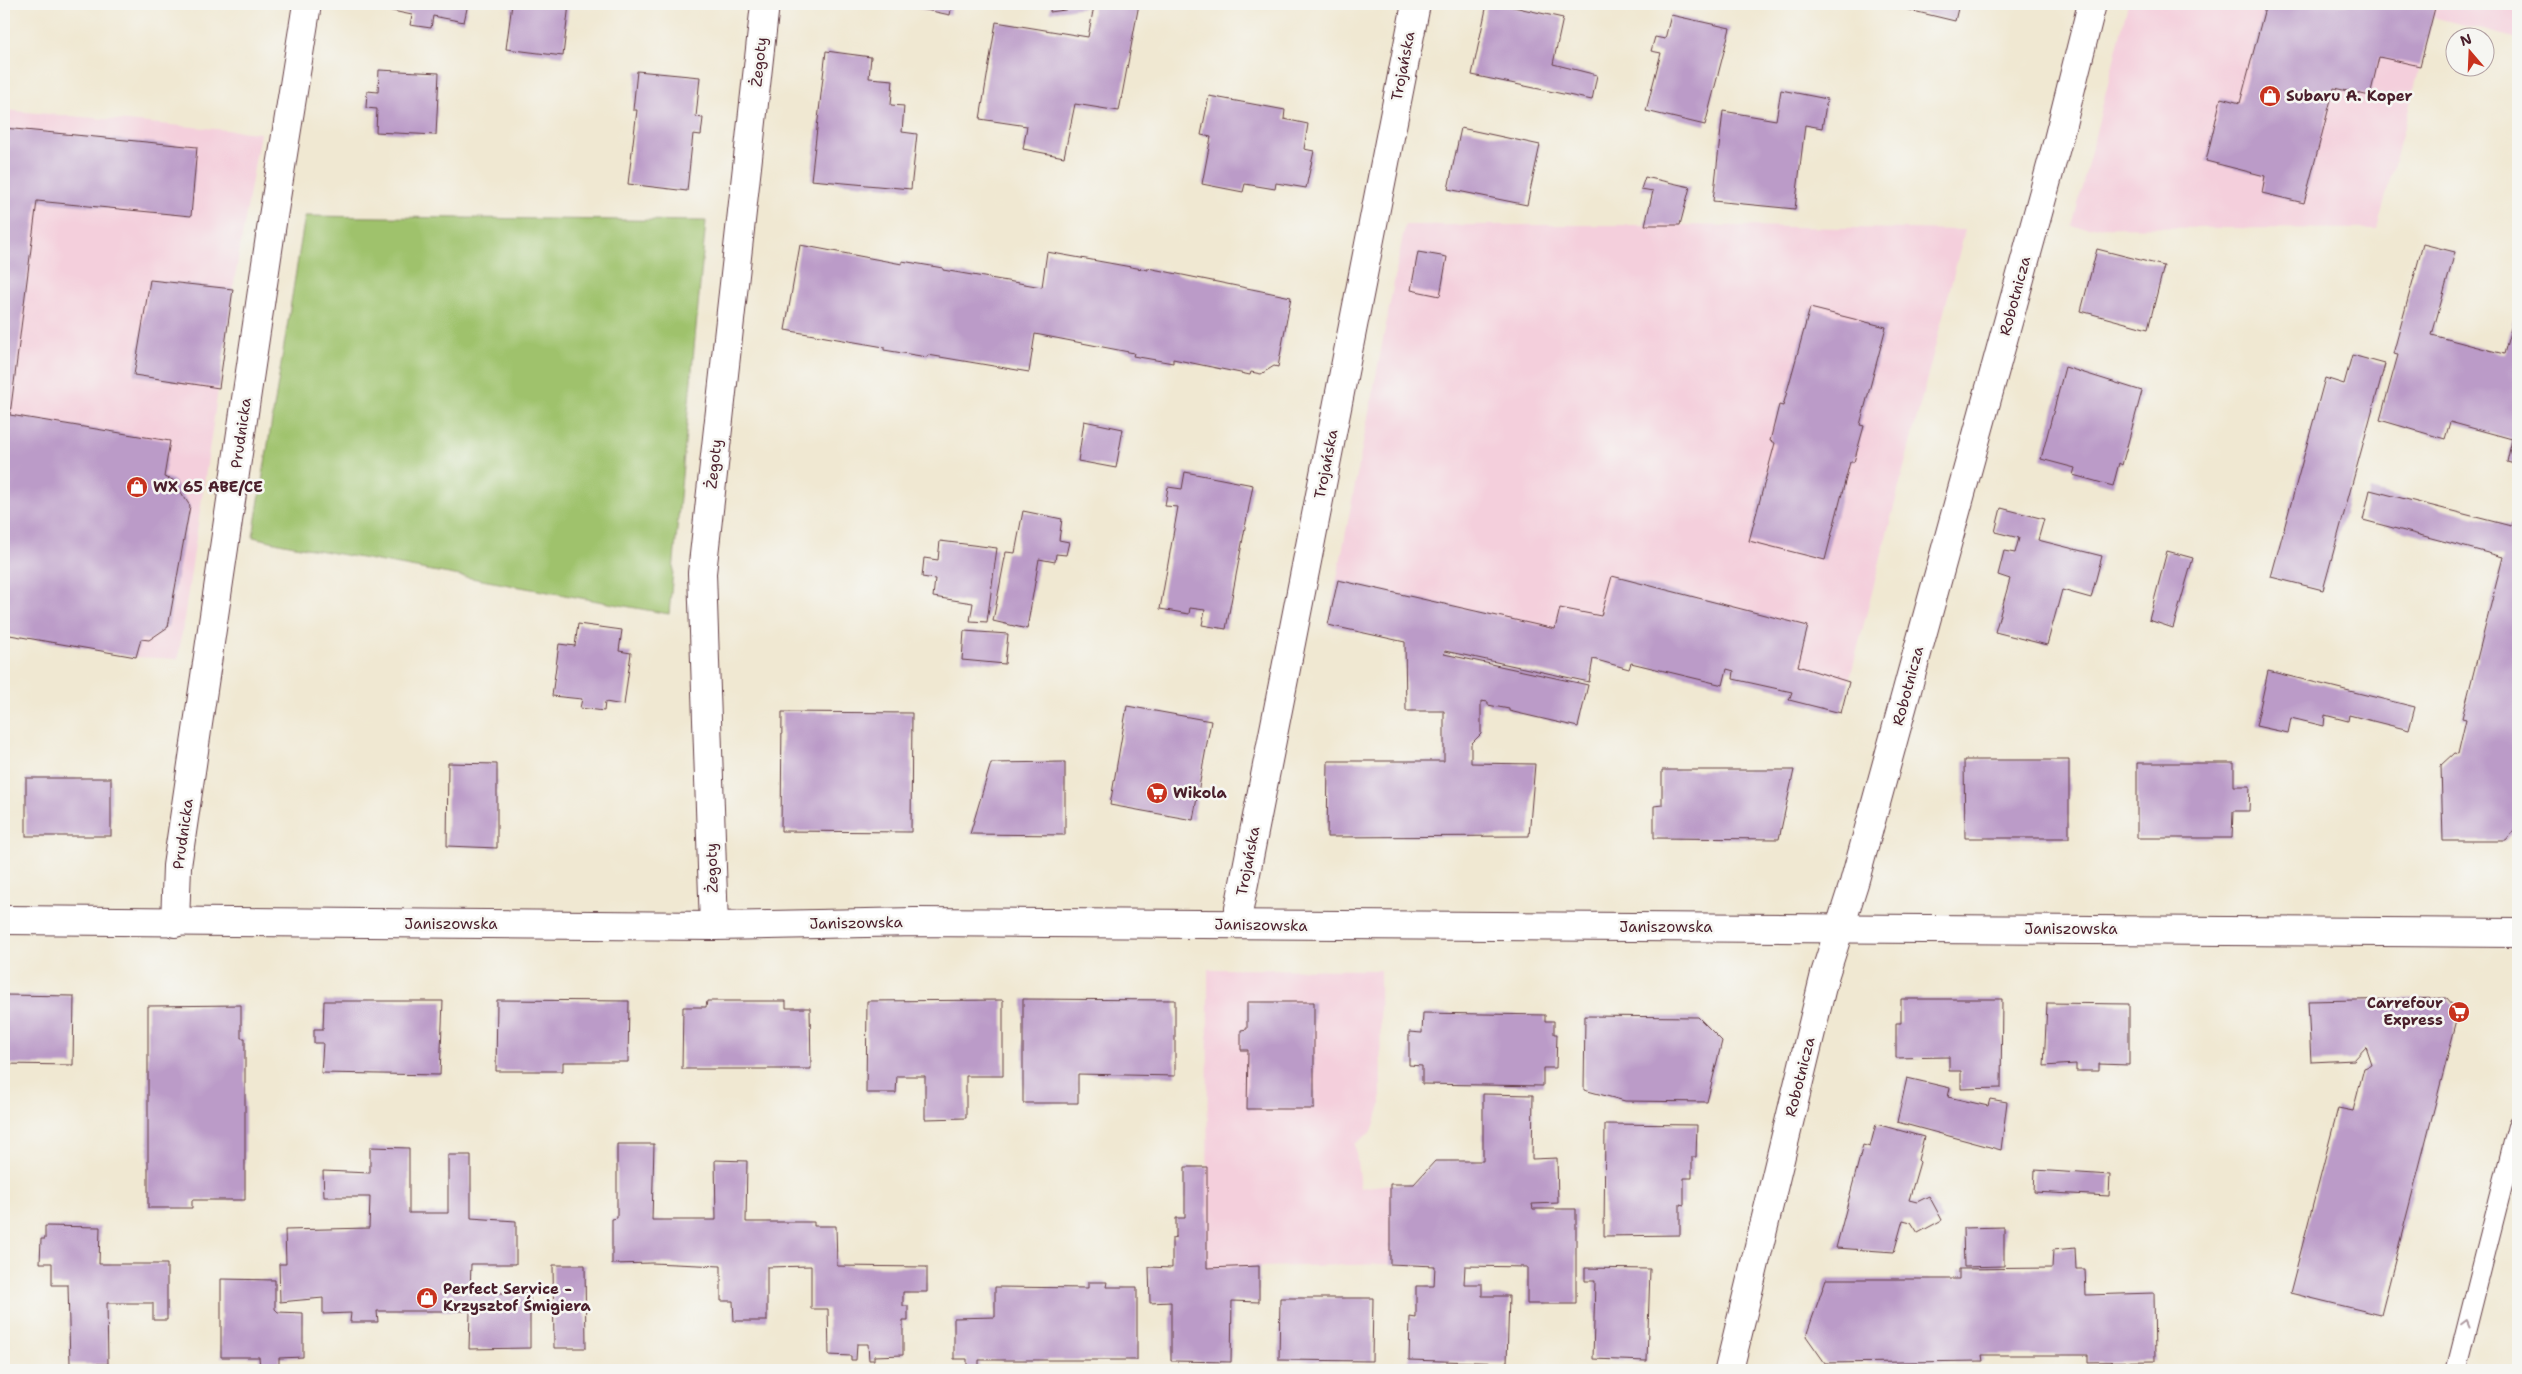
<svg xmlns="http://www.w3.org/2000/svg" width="2522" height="1374" font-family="'Shantell Sans',sans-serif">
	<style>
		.built { fill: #f4cfdc }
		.green { fill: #9fc26c; stroke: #74704c }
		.building { fill: #bb9bc8 }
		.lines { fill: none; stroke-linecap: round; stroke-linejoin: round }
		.service-casing { stroke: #633d44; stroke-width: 21 }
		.minor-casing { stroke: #633d44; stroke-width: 30 }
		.service { stroke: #fff; stroke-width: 19 }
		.minor { stroke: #fff; stroke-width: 28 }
		.oneway { stroke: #ae9aa0 }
		.labels { text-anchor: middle; stroke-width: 5; stroke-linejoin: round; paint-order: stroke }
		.street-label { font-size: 15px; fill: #4a1f2b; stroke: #f6f6f2 }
		.poi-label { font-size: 15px; font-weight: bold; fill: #4a1f2b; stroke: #f6f6f2; text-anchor: start }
	</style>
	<rect width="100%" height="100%" fill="#f6f6f2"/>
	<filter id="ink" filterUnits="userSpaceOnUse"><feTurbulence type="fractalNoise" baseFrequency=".02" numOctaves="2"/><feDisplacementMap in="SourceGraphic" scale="10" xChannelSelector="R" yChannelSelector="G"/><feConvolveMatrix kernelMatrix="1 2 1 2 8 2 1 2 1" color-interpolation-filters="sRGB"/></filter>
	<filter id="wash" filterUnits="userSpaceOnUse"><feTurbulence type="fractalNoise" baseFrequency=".0096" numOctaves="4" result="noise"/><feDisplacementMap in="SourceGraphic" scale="20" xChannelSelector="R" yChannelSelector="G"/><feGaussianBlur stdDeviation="1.12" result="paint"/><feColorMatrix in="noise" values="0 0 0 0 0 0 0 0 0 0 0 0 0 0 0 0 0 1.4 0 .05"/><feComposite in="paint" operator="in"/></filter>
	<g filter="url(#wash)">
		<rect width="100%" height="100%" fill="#f0e8d2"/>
		<g class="built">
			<polygon points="2128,4 2518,4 2518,39 2433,17 2377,229 2072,227"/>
			<polygon points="4,110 260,133 233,289 178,659 136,657 4,634"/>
			<polygon points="1405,225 1680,225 1965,230 1849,682 1798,666 1601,617 1589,682 1328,625"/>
			<polygon points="1208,969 1380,970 1381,1105 1372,1131 1355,1144 1360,1188 1390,1184 1390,1264 1207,1268"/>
		</g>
		<polygon class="green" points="305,216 706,221 669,614 284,544 253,537"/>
		<g id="blocks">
			<g class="building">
				<polygon points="378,4 468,4 464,22 433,16 431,28 410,25 412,15 378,8"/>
				<polygon points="512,4 569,4 563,56 506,49"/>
				<polygon points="898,4 952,4 950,15"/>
				<polygon points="1051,4 1139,4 1119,111 1075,104 1064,157 1023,149 1027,126 980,119 996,22 1088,37 1094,6 1050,12"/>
				<polygon points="1487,4 1500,4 1563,18 1553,64 1597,75 1592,100 1472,75"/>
				<polygon points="1884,4 1959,4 1955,21"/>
				<polygon points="2266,4 2436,4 2420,66 2379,57 2370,96 2334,88 2304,203 2262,193 2265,176 2206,161 2221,98 2240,103"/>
				<polygon points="1671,15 1730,28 1705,125 1646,111 1661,53 1651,51 1655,37 1665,39"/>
				<polygon points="826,51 871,57 869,78 893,80 891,105 904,106 902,132 917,134 911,189 811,180"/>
				<polygon points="379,70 439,73 436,135 376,132 377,109 366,108 367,91 378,92"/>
				<polygon points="637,71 700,77 696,117 703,118 701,135 693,134 687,191 628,184 637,110 633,110"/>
				<polygon points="1781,90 1827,99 1822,128 1805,125 1795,209 1713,201 1723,111 1776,120"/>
				<polygon points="1209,96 1285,110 1284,119 1308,124 1304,149 1314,151 1306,188 1276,183 1275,189 1245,184 1243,192 1202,184 1211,137 1201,135"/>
				<polygon points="4,128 197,147 191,216 37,201 10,415 170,441 164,477 173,480 190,506 168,627 149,640 141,639 136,657 4,634"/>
				<polygon points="1461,128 1540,145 1527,205 1448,189"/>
				<polygon points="1645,177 1690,187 1680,225 1645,225 1653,191 1641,189"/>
				<polygon points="2423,244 2455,252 2432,335 2504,354 2518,303 2518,465 2507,462 2512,439 2450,422 2445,439 2380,420 2398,355 2393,354"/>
				<polygon points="800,245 902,264 902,261 943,268 943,270 1042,287 1047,252 1148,270 1148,268 1291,297 1278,367 1274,366 1261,374 1251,372 1250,375 1173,359 1173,363 1133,356 1134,353 1035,334 1029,372 928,355 927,357 884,350 884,347 785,330"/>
				<polygon points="2097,249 2164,266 2148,329 2081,311"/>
				<polygon points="1418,252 1447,257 1440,296 1411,290"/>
				<polygon points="150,280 233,289 219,388 134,375"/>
				<polygon points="1810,308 1886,327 1860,425 1864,426 1854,462 1850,462 1825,560 1749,541 1775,443 1770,441 1779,405 1783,406"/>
				<polygon points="2352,355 2385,364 2323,590 2271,577 2325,378 2344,384"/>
				<polygon points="2065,367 2142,391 2122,465 2119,463 2113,486 2073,475 2075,468 2041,459"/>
				<polygon points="1084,421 1123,429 1116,468 1078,461"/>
				<polygon points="1185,472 1253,485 1226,629 1202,625 1205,610 1190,608 1189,614 1160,609 1178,507 1165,506 1168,487 1182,489"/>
				<polygon points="2370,490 2511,526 2518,499 2518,826 2506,841 2443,841 2441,765 2454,753 2458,754 2466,719 2462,718 2503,557 2363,520"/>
				<polygon points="2001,508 2044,519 2038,540 2102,556 2091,598 2062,590 2047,645 1995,632 2010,579 1998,575 2004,551 2015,553 2019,538 1995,532"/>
				<polygon points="1023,511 1062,519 1059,540 1069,542 1066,555 1056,554 1055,562 1039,559 1027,629 993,621 1006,552 1015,553"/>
				<polygon points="940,541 997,548 987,622 970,621 973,603 933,597 935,579 922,577 924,558 938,560"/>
				<polygon points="2167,551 2193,558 2173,628 2149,620"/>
				<polygon points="1612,576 1808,626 1798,666 1849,682 1841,713 1789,700 1792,692 1733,679 1734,671 1727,669 1723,685 1631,663 1629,669 1593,659 1589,682 1445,651 1444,654 1588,685 1578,727 1509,711 1509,709 1488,705 1488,702 1481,701 1481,734 1471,744 1471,763 1535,764 1529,836 1327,837 1328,761 1444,761 1444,711 1406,711 1405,642 1328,625 1338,580 1555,629 1560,608 1601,616"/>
				<polygon points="578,624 622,630 619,651 631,653 624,705 605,702 604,711 580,708 582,699 552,696 559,644 575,646"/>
				<polygon points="964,631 1008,634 1005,664 962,660"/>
				<polygon points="2268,671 2415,707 2409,730 2349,715 2348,721 2325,715 2324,726 2291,718 2288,733 2256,726"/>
				<polygon points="1127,706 1211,721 1193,820 1110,805"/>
				<polygon points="782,712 912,713 911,832 781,831"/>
				<polygon points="1964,760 2069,760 2069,838 1965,838"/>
				<polygon points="1065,762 1065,835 970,834 991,763"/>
				<polygon points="448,763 497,764 497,848 447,846"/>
				<polygon points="2137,763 2234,763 2234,786 2250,786 2249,811 2233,811 2232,838 2137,838"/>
				<polygon points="1662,770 1794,770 1779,839 1654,838 1654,806 1662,805"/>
				<rect x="26" y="778" width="85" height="58"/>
				<polygon points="4,995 74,996 73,1065 4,1064"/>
				<polygon points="2447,998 2459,1012 2381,1315 2290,1293 2338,1108 2353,1111 2364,1068 2372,1065 2366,1047 2354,1060 2311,1062 2308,1001"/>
				<polygon points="1023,999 1175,1000 1175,1076 1078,1074 1078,1103 1023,1103"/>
				<polygon points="1901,999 2002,999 2001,1088 1961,1089 1961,1071 1949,1071 1949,1057 1896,1058 1896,1023 1901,1023"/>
				<polygon points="497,1000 629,1001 628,1062 563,1062 563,1071 496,1071"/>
				<polygon points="1003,1000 1003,1076 966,1076 966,1118 925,1119 925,1076 897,1076 896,1093 866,1093 867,1001"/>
				<polygon points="324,1001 443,1001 440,1075 321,1073 323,1043 314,1043 314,1029 323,1029"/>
				<polygon points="707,1001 786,1001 786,1008 810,1008 811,1069 682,1069 683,1007 706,1007"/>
				<polygon points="1247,1002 1314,1002 1314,1109 1247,1109 1248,1050 1241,1050 1241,1030 1247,1029"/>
				<polygon points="2047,1003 2129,1004 2129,1065 2099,1064 2099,1071 2076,1071 2076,1064 2044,1066"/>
				<polygon points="241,1005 241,1038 245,1038 245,1200 192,1200 192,1208 148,1208 148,1006"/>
				<polygon points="1423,1013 1545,1015 1545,1021 1554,1021 1554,1034 1557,1034 1556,1068 1543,1068 1543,1086 1422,1084 1422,1066 1409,1065 1409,1032 1422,1033"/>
				<polygon points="1585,1016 1698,1017 1722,1041 1707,1102 1625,1101 1584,1090"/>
				<polygon points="1907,1078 1950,1088 1948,1097 1988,1106 1990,1099 2007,1102 2001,1150 1897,1122"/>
				<polygon points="1483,1094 1533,1095 1532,1159 1557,1158 1558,1203 1532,1204 1533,1209 1576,1209 1576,1304 1527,1304 1527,1267 1465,1266 1464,1284 1482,1284 1482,1296 1509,1296 1507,1363 1409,1360 1410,1317 1416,1318 1416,1286 1434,1286 1435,1266 1390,1264 1390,1184 1414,1184 1435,1161 1483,1161"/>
				<polygon points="1605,1124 1697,1125 1696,1157 1692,1157 1692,1178 1684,1178 1684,1205 1680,1204 1680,1235 1604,1236"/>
				<polygon points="1876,1124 1924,1137 1918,1160 1920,1162 1909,1200 1917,1202 1929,1196 1942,1220 1918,1233 1911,1222 1903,1220 1894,1252 1836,1248 1863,1145 1870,1147"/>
				<polygon points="617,1144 654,1144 652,1220 716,1220 715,1160 747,1161 746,1222 814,1222 814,1226 836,1226 837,1266 927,1267 927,1292 903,1292 903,1306 908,1306 908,1321 903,1321 903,1355 874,1356 874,1360 869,1360 868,1344 857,1344 856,1360 851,1360 851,1356 829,1355 828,1309 811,1309 811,1266 767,1267 767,1321 734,1321 733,1301 721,1301 721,1266 652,1263 612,1264 612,1219 617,1218"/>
				<polygon points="370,1147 409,1148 409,1213 448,1213 448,1155 471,1155 471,1218 516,1221 516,1264 471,1264 470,1293 530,1293 530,1348 469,1349 470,1311 377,1311 378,1322 350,1322 351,1313 323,1314 323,1298 280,1302 279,1264 286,1264 285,1230 369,1228 370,1197 324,1197 323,1171 370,1173"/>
				<polygon points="1185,1167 1207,1167 1207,1268 1259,1266 1259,1302 1232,1301 1231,1362 1171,1361 1171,1302 1150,1303 1149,1267 1172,1268 1172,1238 1176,1237 1176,1218 1185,1218"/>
				<polygon points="2035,1170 2110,1175 2109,1196 2034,1192"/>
				<polygon points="45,1226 100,1227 99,1264 167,1264 167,1320 153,1320 153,1303 107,1303 108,1364 70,1364 68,1285 52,1285 52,1263 40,1263 41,1239 45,1239"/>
				<polygon points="2004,1227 2004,1266 1964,1267 1963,1228"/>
				<polygon points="2075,1248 2076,1269 2085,1269 2086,1295 2154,1293 2155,1361 2088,1362 2088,1355 1982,1355 1983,1361 1825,1363 1806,1336 1826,1279 1959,1279 1959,1269 2052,1268 2053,1250"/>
				<polygon points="553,1265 585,1265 586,1348 554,1348"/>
				<polygon points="1585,1268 1650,1269 1647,1361 1593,1359 1595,1281 1585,1281"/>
				<polygon points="221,1279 275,1280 275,1309 278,1312 303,1313 303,1357 279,1358 279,1367 260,1367 259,1357 221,1357"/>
				<polygon points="1088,1282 1107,1282 1106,1287 1137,1287 1137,1360 979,1360 979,1367 967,1367 967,1359 954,1359 954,1318 995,1317 995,1287 1088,1288"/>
				<polygon points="1280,1298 1373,1298 1372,1361 1279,1360"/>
			</g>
		</g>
	</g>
	<g filter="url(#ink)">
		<use href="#blocks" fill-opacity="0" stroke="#633d44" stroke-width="1"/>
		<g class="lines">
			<g class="service-casing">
				<polyline id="service" points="2456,1370 2518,1124"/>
			</g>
			<g class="minor-casing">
				<g id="minor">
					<polyline points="4,920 714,926 915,922 2518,933"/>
					<polyline points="175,923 177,866 272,223 307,4"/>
					<polyline points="1236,924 1416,4"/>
					<polyline points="714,926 702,573 765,4"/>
					<polyline points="1729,1370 1825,974 1854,883 2058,140 2092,4"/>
				</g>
			</g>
			<use href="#service" class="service"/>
			<use href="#minor" class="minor"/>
		</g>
		<defs><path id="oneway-chevron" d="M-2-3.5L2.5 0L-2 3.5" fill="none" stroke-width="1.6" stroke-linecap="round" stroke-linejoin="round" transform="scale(1.25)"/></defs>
		<use class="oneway" href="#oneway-chevron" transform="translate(2466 1323) rotate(-75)"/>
	</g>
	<defs>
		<g id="shop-disc" transform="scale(1.125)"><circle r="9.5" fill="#c8321e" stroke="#f6f6f2"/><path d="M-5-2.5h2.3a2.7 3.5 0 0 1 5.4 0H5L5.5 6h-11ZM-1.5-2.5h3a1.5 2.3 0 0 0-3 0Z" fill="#fff"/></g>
		<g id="supermarket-disc" transform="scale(1.125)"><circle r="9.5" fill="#c8321e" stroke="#f6f6f2"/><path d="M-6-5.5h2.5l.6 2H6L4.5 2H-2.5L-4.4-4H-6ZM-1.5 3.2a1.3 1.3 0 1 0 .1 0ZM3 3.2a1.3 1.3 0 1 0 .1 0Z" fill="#fff"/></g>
	</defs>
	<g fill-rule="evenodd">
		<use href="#shop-disc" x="2270" y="96"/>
		<use href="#shop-disc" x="137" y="487"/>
		<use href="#supermarket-disc" x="1157" y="793"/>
		<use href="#supermarket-disc" x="2459" y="1012"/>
		<use href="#shop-disc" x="427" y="1298"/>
	</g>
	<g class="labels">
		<g class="street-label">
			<text transform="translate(759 62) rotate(-84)" y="5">Żegoty</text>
			<text transform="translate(1403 66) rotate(-79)" y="5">Trojańska</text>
			<text transform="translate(2015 296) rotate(-75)" y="5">Robotnicza</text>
			<text transform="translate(241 433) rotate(-82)" y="5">Prudnicka</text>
			<text transform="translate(714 464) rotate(-84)" y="5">Żegoty</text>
			<text transform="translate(1326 464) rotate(-79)" y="5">Trojańska</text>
			<text transform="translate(1908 686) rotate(-75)" y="5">Robotnicza</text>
			<text transform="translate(183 834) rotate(-82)" y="5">Prudnicka</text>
			<text transform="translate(1248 861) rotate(-79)" y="5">Trojańska</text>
			<text transform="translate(712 868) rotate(-92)" y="5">Żegoty</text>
			<text transform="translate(856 923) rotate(-1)" y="5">Janiszowska</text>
			<text x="451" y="929">Janiszowska</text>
			<text transform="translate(1261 925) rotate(1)" y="5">Janiszowska</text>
			<text x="1666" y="932">Janiszowska</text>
			<text x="2071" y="934">Janiszowska</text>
			<text transform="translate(1800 1077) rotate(-76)" y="5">Robotnicza</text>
		</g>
		<g class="poi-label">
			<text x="2286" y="101">Subaru A. Koper</text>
			<text x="153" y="492">WX 65 ABE/CE</text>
			<text x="1173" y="798">Wikola</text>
			<text x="2443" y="1008" text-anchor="end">Carrefour<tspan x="2443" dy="17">Express</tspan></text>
			<text x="443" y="1294">Perfect Service -<tspan x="443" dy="17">Krzysztof Śmigiera</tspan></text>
		</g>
	</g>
	<rect width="2522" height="1374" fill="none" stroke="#f6f6f2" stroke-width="20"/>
	<g transform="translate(2470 52) rotate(341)"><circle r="24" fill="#f6f6f2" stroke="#b1a0a2"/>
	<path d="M0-4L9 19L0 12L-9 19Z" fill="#c8321e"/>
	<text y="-8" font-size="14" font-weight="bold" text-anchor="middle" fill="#4a1f2b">N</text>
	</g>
</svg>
